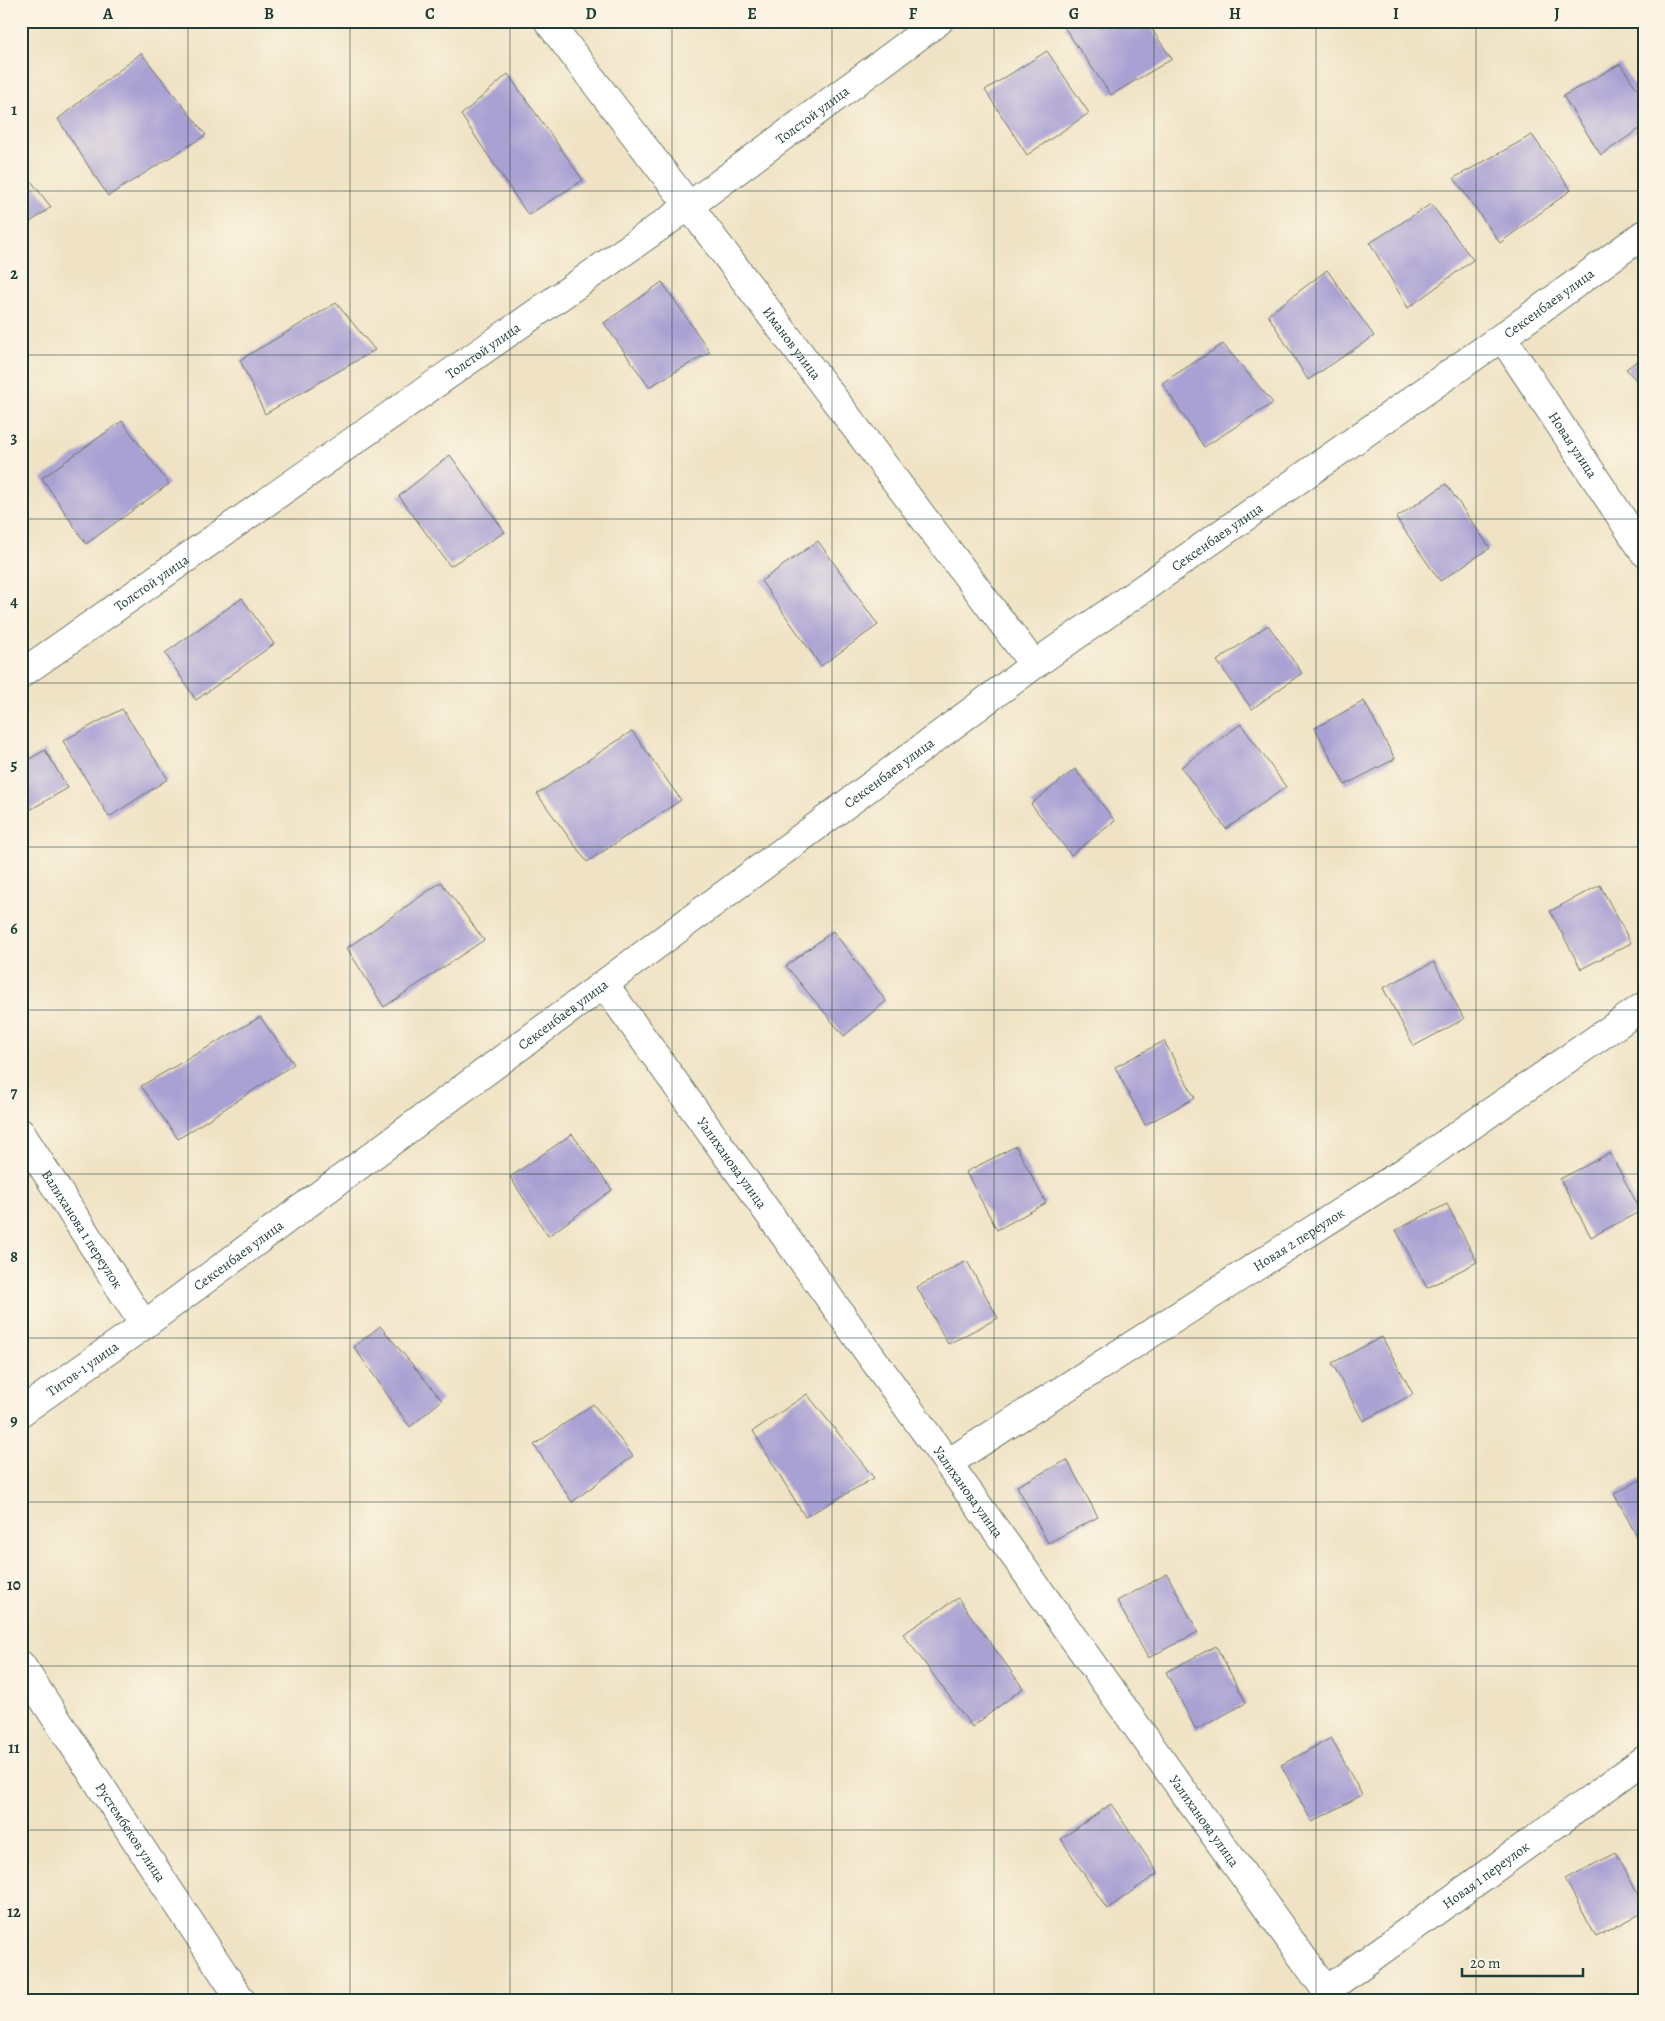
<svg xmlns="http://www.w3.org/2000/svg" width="1665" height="2021" font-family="Alegreya,serif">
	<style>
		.building { fill: #a9a0d3 }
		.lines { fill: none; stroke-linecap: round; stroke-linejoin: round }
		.street-casing { stroke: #687767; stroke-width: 30 }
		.secondary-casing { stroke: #687767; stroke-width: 30 }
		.street { stroke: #fff; stroke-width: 28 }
		.secondary { stroke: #fff; stroke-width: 28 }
		.grid { fill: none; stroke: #1f3d34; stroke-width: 1; stroke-opacity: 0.55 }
		.labels { text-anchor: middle; stroke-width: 4; stroke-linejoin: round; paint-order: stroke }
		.street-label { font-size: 14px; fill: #1f3d34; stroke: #fcf5e5 }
		.neatline { fill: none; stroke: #1f3d34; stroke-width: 2 }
		.grid-label { font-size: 16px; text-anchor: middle; font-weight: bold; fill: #1f3d34 }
	</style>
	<rect width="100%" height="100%" fill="#fcf5e5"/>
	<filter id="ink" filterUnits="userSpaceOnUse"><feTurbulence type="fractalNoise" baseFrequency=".02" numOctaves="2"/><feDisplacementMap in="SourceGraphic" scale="10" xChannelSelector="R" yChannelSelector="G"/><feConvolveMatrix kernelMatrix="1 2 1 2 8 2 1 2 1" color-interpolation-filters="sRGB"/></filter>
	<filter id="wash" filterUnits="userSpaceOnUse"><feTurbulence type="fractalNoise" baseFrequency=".0096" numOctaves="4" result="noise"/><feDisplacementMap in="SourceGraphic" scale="20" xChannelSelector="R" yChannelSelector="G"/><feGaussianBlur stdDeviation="1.12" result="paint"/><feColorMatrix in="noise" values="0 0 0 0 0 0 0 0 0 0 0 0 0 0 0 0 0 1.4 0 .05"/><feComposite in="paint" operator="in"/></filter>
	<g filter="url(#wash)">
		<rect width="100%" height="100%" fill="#f0e3c5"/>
		<g id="blocks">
			<g class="building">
				<polygon points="796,21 813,21 801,28"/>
				<polygon points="1075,21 1146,21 1172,59 1111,95 1064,27"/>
				<polygon points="1047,51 1089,113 1027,155 985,90"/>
				<polygon points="141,53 206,135 108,196 58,119"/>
				<polygon points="1620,64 1644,99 1644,126 1601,155 1563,96"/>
				<polygon points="508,74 583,180 528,215 461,115"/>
				<polygon points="1532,135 1571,190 1500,243 1454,178"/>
				<polygon points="21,168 51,207 21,229"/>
				<polygon points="1431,204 1473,260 1408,308 1370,243"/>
				<polygon points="1327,270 1374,336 1308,380 1268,315"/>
				<polygon points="662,282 710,352 649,387 604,323"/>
				<polygon points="336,303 375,350 265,414 240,360"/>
				<polygon points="1223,344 1273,403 1204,447 1162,383"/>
				<polygon points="1644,356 1644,389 1626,369"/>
				<polygon points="122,421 169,484 86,544 42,478"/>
				<polygon points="450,455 505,532 450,566 399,496"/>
				<polygon points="1446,484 1490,548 1440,581 1396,518"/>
				<polygon points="818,541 878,625 821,666 761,581"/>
				<polygon points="242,598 274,644 196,700 165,653"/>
				<polygon points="1268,625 1302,673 1252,709 1217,661"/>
				<polygon points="1364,701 1395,759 1345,785 1315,728"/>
				<polygon points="122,709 168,779 109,817 63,741"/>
				<polygon points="1241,724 1286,787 1226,829 1181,767"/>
				<polygon points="632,731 681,800 587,862 537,794"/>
				<polygon points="45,750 68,788 21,815 21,764"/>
				<polygon points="1075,769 1115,821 1071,855 1031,804"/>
				<polygon points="441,882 484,940 384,1007 347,948"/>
				<polygon points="1600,885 1631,943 1581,969 1550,911"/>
				<polygon points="833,931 886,1001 844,1036 786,966"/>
				<polygon points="1434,962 1464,1019 1414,1046 1383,988"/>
				<polygon points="260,1017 294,1064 178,1139 141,1086"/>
				<polygon points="1164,1041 1195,1098 1145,1125 1115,1067"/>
				<polygon points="572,1134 612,1190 548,1236 510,1177"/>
				<polygon points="1016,1146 1046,1203 997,1230 966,1172"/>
				<polygon points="1610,1153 1641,1211 1591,1237 1560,1179"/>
				<polygon points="1447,1204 1477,1262 1427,1288 1396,1230"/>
				<polygon points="967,1261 998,1318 948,1344 917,1287"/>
				<polygon points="380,1326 442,1400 410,1427 354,1347"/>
				<polygon points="1382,1337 1413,1394 1363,1421 1332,1363"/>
				<polygon points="807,1394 874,1478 805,1517 753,1431"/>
				<polygon points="593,1404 633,1456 572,1502 534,1445"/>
				<polygon points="1067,1460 1098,1517 1048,1543 1017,1486"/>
				<polygon points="1644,1478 1644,1549 1614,1494"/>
				<polygon points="1167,1574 1198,1632 1148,1658 1117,1601"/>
				<polygon points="958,1598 1023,1688 972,1727 903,1634"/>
				<polygon points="1216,1646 1246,1703 1196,1730 1166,1672"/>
				<polygon points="1331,1738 1362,1795 1312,1822 1281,1765"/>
				<polygon points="1111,1804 1158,1873 1107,1909 1061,1839"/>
				<polygon points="1616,1853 1644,1906 1644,1912 1596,1937 1565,1879"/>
			</g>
		</g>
	</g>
	<g filter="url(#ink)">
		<use href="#blocks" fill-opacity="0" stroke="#687767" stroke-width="1"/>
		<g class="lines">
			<g class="street-casing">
				<g id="street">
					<path id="s1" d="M548,21l141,185 345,459"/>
					<path id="s2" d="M1502,337l142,215"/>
					<path id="s3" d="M21,674l668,-468 250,-185"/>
					<path id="s4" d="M604,984l729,1016"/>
					<path id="s5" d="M21,1133l123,192"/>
					<path id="s6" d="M948,1463l462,-295 234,-162"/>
					<path id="s7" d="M21,1665l220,335"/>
					<path id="s8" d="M1327,1990l317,-230"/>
				</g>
			</g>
			<g class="secondary-casing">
				<g id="secondary">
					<path id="s9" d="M21,1412l123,-87 890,-660 468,-328 142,-103"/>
				</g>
			</g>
			<use href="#street" class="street"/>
			<use href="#secondary" class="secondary"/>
		</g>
	</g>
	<path class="grid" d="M188,21v1979M350,21v1979M510,21v1979M672,21v1979M832,21v1979M994,21v1979M1154,21v1979M1316,21v1979M1476,21v1979M21,191h1623M21,355h1623M21,519h1623M21,683h1623M21,847h1623M21,1010h1623M21,1174h1623M21,1338h1623M21,1502h1623M21,1666h1623M21,1830h1623"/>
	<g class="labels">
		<g class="street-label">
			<text dy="5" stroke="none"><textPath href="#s3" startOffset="969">Толстой улица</textPath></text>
			<text dy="5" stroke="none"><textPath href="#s9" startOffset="1888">Сексенбаев улица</textPath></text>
			<text dy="5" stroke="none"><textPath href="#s1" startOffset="404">Иманов улица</textPath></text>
			<text dy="5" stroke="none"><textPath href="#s3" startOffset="564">Толстой улица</textPath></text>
			<text dy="5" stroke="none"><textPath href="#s2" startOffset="129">Новая улица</textPath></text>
			<text dy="5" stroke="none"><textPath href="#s9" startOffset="1482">Сексенбаев улица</textPath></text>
			<text dy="5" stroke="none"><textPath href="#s3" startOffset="159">Толстой улица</textPath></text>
			<text dy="5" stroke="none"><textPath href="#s9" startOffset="1078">Сексенбаев улица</textPath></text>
			<text dy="5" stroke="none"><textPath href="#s9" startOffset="672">Сексенбаев улица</textPath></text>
			<text dy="5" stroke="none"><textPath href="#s4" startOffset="220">Уалиханова улица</textPath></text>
			<text dy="5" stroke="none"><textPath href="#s5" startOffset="114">Валиханова 1 переулок</textPath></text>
			<text dy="5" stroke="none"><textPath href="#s6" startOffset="416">Новая 2 переулок</textPath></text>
			<text dy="5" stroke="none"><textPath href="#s9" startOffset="268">Сексенбаев улица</textPath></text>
			<text dy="5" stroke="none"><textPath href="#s9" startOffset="75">Титов-1 улица</textPath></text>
			<text dy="5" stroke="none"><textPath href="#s4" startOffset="625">Уалиханова улица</textPath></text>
			<text dy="5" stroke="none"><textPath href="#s4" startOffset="1030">Уалиханова улица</textPath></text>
			<text dy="5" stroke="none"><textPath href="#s7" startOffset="200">Рустембеков улица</textPath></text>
			<text dy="5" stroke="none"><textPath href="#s8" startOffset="196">Новая 1 переулок</textPath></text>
		</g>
	</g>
	<rect width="1665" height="2021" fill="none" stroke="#fcf5e5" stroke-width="55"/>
	<path d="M1462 1968v8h121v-8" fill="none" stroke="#1f3d34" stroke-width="2.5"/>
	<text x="1470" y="1968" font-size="15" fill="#1f3d34" stroke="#fcf5e5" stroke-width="4" paint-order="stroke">20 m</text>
	<rect x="28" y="28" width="1610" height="1966" class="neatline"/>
	<g class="grid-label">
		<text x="108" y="19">A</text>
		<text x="269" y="19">B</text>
		<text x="430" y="19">C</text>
		<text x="591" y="19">D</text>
		<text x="752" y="19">E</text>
		<text x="913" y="19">F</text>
		<text x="1074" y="19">G</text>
		<text x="1235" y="19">H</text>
		<text x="1396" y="19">I</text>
		<text x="1557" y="19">J</text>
		<text x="14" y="115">1</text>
		<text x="14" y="279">2</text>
		<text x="14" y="443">3</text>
		<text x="14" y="607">4</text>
		<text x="14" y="770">5</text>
		<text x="14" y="934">6</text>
		<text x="14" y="1098">7</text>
		<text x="14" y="1262">8</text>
		<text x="14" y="1426">9</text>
		<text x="14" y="1590">10</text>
		<text x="14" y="1753">11</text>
		<text x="14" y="1917">12</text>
	</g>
</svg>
